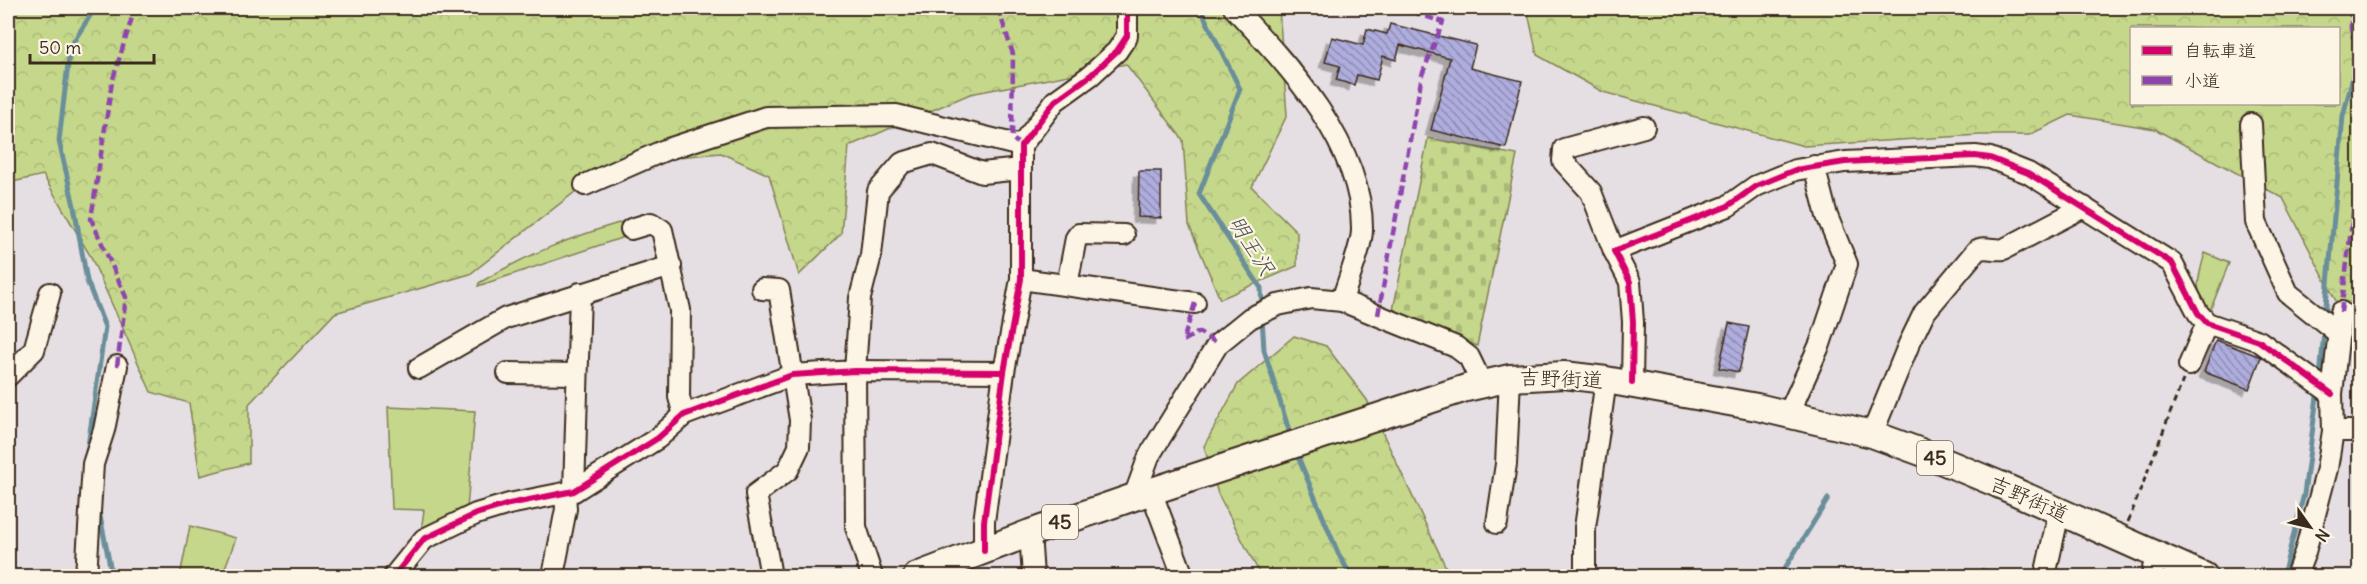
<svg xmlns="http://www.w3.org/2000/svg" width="2367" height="584" font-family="Delius,'Klee One',sans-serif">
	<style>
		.forest { fill: url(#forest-crowns); stroke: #808054; stroke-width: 1.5; fill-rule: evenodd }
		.cemetery { fill: url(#cemetery-stones); stroke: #808054; stroke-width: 1.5 }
		.park { fill: #c5d78b; stroke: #808054; stroke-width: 1.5 }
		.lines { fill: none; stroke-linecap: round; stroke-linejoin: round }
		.stream { stroke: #6a8e9a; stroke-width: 5 }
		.building { fill: url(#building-back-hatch); stroke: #3b2a1e; stroke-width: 1.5; filter: url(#shadow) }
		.minor-casing { stroke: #3b2a1e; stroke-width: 24 }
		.major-casing { stroke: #3b2a1e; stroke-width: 30 }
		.path { stroke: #3b2a1e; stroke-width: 3; stroke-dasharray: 6 4.5; stroke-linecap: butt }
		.minor { stroke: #fcf5e5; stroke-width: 20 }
		.major { stroke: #fcf5e5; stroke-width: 26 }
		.quiet { stroke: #8e44ad; stroke-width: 4.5; stroke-dasharray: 9 4.5; stroke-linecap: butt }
		.cycleway-casing { stroke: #fcf5e5; stroke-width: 10 }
		.cycleway { stroke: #d6006c; stroke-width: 6 }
		.labels { text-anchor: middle; stroke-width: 4.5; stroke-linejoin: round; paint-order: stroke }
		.shield { fill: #fcf5e5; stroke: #75675a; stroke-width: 1.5 }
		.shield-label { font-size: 20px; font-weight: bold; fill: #3b2a1e }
		.street-label { font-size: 21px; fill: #3b2a1e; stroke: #fcf5e5 }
		.water-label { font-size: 22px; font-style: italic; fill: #4f5452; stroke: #fcf5e5 }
	</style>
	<defs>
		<pattern id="forest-crowns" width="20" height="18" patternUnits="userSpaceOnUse" patternTransform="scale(1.5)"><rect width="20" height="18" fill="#c5d78b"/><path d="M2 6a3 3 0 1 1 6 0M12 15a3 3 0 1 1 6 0" fill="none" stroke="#aab978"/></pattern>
		<pattern id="cemetery-stones" width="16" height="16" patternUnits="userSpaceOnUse" patternTransform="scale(1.5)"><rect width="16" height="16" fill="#c5d78b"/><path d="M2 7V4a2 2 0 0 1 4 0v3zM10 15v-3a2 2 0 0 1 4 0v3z" fill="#aab978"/></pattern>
		<pattern id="building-back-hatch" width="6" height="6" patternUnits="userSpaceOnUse" patternTransform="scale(1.5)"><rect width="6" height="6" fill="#aeadde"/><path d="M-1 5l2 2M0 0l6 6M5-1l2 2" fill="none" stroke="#8f8db3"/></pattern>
		<filter id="shadow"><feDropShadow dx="-5.5" dy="5.5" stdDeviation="0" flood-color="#0004"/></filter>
	</defs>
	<rect width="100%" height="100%" fill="#e5dfe3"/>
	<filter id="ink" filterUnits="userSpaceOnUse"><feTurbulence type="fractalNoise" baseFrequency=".0167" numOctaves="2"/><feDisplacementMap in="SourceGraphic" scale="12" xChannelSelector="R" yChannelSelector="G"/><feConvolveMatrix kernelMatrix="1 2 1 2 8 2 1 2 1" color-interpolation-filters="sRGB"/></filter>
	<g filter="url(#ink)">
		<g class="forest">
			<polygon points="8,8 1279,8 1287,115 1252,187 1297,232 1297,266 1220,299 1189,225 1183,140 1126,64 970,94 849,146 841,234 799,275 769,175 721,153 612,163 470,274 335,313 249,404 249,463 200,476 189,403 151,392 91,257 43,175 8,183"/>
			<path d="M1527,8h832v338l-76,-148 -128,-69 -85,-14 -41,20h-49l-176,11 -201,-54 -66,-37zM2132,28h206v76h-206z"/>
			<polygon points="1294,336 1326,346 1367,400 1450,576 1261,576 1218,494 1204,446 1238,384"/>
		</g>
		<polygon class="cemetery" points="1428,138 1517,155 1477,346 1393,310"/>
		<g class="park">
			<path d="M625,221l5,14 -152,51 1,-3c48,-29 93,-46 146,-62z"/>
			<path d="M2205,253l24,10 -21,53c-14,-26 -11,-35 -3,-63z"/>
			<polygon points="388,407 475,411 467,509 421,531 424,510 392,509"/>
			<polygon points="190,526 236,538 222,576 180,576"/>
		</g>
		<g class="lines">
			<g class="stream">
				<polyline points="1200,8 1240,89 1199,194 1261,288 1262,306"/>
				<polyline points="1262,316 1264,350 1291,437"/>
				<polyline points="2325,317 2343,116 2360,49"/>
				<polyline points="2320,380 2324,330"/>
				<polyline points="1296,452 1338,553 1351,576"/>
				<polyline points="87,453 105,327 87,281 74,206 59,141 70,47 95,8"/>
				<polyline points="98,506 112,576"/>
				<polyline points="1780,576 1828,499"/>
				<polyline points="2279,576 2285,568 2304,494 2318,389"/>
			</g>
		</g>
		<g class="building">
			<polygon points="1390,24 1476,45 1470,68 1522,81 1506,148 1431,130 1450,58 1400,45 1396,60 1383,56 1377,80 1357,75 1354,85 1336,80 1340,66 1325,62 1332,37 1363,45 1367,29 1387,34"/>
			<polygon points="1139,171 1161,171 1161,218 1138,217"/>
			<polygon points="1729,323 1749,327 1739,372 1719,368"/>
			<polygon points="2216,340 2261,357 2249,389 2204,372"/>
			<polygon points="1982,569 2009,575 2008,576 1980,576"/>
		</g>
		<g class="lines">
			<g class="minor-casing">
				<g id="minor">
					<path d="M1234,8c55,58 129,137 128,222 0,17 -15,52 -20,71"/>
					<polyline points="2251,124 2256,222 2288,293 2339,334"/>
					<polyline points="585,185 665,150 766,117 896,115 1021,146"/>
					<polyline points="631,229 651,223 662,230 680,310 679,397 684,415"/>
					<polyline points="1614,251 1591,192 1563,161 1564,149 1644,127"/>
					<polyline points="1021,279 1195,303"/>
					<polyline points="1067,285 1076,238 1079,234 1124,235"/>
					<polyline points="762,289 779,290 800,420 799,447 788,470 756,494 771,576"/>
					<polyline points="2189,365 2207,323"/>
					<polyline points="419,368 506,318 671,266"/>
					<polyline points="508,373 576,374"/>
					<polyline points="8,376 34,350 50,293"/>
					<polyline points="1632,383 1633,322 1630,282 1614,251 1728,206 1756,186 1795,170 1845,162 1975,156 1990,158 2028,173 2172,263 2198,313 2207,323 2259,341 2332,394"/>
					<polyline points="1788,415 1820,344 1847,264 1827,216 1814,166"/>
					<polyline points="2333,431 2360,431"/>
					<path d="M1872,434l37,-90 15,-31 52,-62c8,-6 18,0 28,-2l80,-42"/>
					<polyline points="574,491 580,293"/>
					<polyline points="1151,491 1183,576"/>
					<polyline points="1134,497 1149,456 1218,344 1250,318 1278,305 1311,298 1342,301 1456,347 1469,357 1482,384"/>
					<polyline points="1497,523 1506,464 1510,378"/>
					<polyline points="1030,533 1033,576"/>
					<polyline points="984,551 984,522 1004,372 1021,279 1021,146 1055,101 1091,75 1117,51 1127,36 1127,8"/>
					<polyline points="86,576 93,464 104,430 117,366"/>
					<polyline points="394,576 424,539 476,514 509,504 574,491 658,438 684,415 792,375 855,371 1004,372"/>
					<polyline points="553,576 566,509 565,494"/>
					<polyline points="872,576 856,527 855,371 860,298 871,255 878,191 902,163 932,154 982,173 1021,169"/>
					<polyline points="1585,576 1585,528 1606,380"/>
					<polyline points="2045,576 2059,512"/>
					<polyline points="2152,576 2155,556"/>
					<polyline points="2296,576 2305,552 2327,469 2333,431 2332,394 2341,312"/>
				</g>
			</g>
			<g class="major-casing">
				<polyline id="major" points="917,576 1030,533 1134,497 1466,388 1510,378 1564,375 1606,380 1757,407 1872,434 1921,452 1998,484 2204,576"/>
			</g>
			<polyline class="path" points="2128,522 2183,380"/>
			<use href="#minor" class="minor"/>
			<use href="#major" class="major"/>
			<g class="quiet">
				<polyline points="998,8 1013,54 1012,138 1021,146"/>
				<polyline points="2351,8 2351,33 2360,49"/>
				<polyline points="1195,303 1183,341 1199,332 1218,344"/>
				<polyline points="2341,312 2360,156"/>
				<polyline points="1378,315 1422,75 1443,22 1400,8"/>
				<polyline points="117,366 126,297 91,219 112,82 135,8"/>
			</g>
			<g class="cycleway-casing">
				<g id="cycleway">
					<polyline points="1632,383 1633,322 1630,282 1614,251 1728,206 1756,186 1795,170 1845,162 1975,156 1990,158 2028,173 2172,263 2198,313 2207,323 2259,341 2332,394"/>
					<polyline points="984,551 984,522 1004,372 1021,279 1021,146 1055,101 1091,75 1117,51 1127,36 1127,8"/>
					<polyline points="394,576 424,539 476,514 509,504 574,491 658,438 684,415 792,375 855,371 1004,372"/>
				</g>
			</g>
			<use href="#cycleway" class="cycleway"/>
		</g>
	</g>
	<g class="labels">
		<g class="shield">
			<rect x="1917" y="441" width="36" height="34" rx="4.5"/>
			<rect x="1042" y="505" width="36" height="34" rx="4.5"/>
		</g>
		<g class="shield-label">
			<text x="1935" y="465">45</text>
			<text x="1060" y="529">45</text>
		</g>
		<g class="street-label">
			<text transform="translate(1561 379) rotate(2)" y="7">吉野街道</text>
			<text transform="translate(2029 499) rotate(24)" y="7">吉野街道</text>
		</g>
		<g class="water-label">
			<text transform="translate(1252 245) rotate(58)" y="8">明王沢</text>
		</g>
	</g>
	<rect width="2367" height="584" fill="none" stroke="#fcf5e5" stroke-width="30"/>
	<rect x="15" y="15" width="2337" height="554" fill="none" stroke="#3b2a1e" stroke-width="2" filter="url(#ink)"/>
	<rect x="2130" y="27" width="210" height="78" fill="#fcf5e5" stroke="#afa495" stroke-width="1.5"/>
	<rect x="2142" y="46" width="30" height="9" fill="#d6006c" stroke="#afa495" stroke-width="1.5"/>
	<text x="2184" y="57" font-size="18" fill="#3b2a1e">自転車道</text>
	<rect x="2142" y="76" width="30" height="9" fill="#8e44ad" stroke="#afa495" stroke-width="1.5"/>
	<text x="2184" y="87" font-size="18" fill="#3b2a1e">小道</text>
	<g transform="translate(2310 527) rotate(124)" stroke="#fcf5e5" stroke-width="4.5" paint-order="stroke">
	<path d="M0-4.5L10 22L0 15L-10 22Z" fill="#3b2a1e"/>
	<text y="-9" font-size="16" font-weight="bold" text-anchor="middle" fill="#3b2a1e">N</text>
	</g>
	<path d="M30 54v9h124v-9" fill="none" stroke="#3b2a1e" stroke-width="3"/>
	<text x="39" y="54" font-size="18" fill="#3b2a1e" stroke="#fcf5e5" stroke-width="4.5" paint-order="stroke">50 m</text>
</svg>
